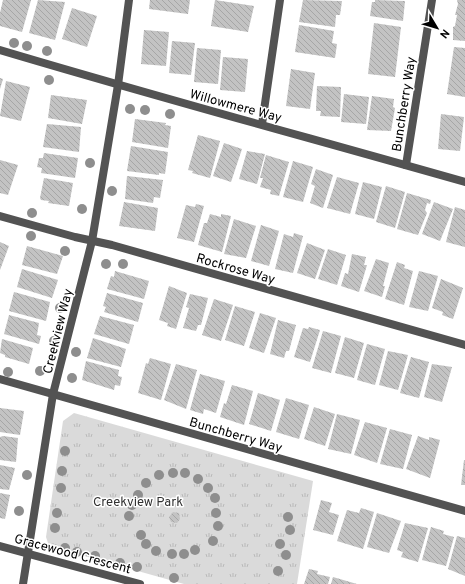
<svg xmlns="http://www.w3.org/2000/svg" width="465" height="584" font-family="Overpass,sans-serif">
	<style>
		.park { fill: url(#park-tufts) }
		.building { fill: url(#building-back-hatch) }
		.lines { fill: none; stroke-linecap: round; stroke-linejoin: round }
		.minor { stroke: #535353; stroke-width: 8 }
		.tree { fill: #8e8e8e }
		.labels { text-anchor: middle; stroke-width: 3; stroke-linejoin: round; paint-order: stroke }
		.street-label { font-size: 13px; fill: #000; stroke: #fff }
		.park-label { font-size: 13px; fill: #313131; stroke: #fff }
	</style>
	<defs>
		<pattern id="park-tufts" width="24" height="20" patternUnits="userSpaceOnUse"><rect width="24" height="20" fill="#dadada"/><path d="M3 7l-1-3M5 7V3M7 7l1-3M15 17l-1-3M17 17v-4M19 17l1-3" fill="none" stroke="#b9b9b9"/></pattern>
		<pattern id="building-back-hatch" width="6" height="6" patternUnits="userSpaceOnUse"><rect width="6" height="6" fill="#c3c3c3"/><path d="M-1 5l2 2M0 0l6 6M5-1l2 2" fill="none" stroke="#a6a6a6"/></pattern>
	</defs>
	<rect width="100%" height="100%" fill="#fff"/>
	<polygon class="park" points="74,413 313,481 297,584 184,584 49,546 46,537 63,421"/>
	<g class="building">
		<polygon points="3,0 31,0 22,32 0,26 0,13"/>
		<polygon points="38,0 65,2 55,40 29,33"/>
		<polygon points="150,0 190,0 188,14 149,9"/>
		<polygon points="215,0 254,6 248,32 211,26"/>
		<polygon points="303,0 342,1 340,15 336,15 335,27 299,22"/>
		<polygon points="375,0 405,1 403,21 370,16 372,2 375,2"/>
		<polygon points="457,0 465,0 465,41 453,40 453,27 455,26 457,15 455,15 458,4"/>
		<polygon points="72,8 97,16 87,47 62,39"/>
		<polygon points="374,23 401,27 395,77 368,74"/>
		<polygon points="299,25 334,31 332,43 337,44 335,58 295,52"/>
		<polygon points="144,30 169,32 166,66 141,64"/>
		<polygon points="172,41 195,43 191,75 169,73"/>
		<polygon points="454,47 465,48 465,97 447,94"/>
		<polygon points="197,48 221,50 218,84 194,82"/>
		<polygon points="223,57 248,59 245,92 220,90"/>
		<polygon points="291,69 315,73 310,109 286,106"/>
		<polygon points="0,78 3,79 0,89"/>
		<polygon points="6,81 30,87 21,121 0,116"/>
		<polygon points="317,86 341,87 340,117 320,116 321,111 316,111"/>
		<polygon points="344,94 369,97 366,124 341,122"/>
		<polygon points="51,95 87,100 82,124 48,118"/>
		<polygon points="372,96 394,99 393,107 395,108 391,131 367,130"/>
		<polygon points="441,114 464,117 460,151 438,149"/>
		<polygon points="135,119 166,123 165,125 171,126 168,148 132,142"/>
		<polygon points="47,124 81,127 79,152 43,147"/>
		<polygon points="198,135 220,141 210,178 192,173 193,171 188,170"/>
		<polygon points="224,143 242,149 231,182 213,176"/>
		<polygon points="131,146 168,152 165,174 159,173 159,175 127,171"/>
		<polygon points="247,151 265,154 257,184 239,179"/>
		<polygon points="44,153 78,158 75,178 41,173 42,168 37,167 39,158 43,158"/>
		<polygon points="266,155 289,162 279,196 270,194 271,190 260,187 263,178 260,178"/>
		<polygon points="0,160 18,165 8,195 0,193"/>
		<polygon points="293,161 313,167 303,202 283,197"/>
		<polygon points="316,169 333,175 323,208 310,203 315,186 311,184"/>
		<polygon points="127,176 163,180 160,198 154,197 153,203 125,199"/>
		<polygon points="337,177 359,183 350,214 327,208"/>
		<polygon points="44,178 73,183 69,206 48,203 49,201 41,200 40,198"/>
		<polygon points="363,182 382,187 374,219 355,214"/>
		<polygon points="386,186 405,192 395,228 376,222"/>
		<polygon points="407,193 431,200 430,204 427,203 425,210 427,213 418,235 397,229"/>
		<polygon points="124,202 158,208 155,231 119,226"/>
		<polygon points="434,202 453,209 440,241 422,234"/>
		<polygon points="196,204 204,206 194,242 177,238 186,205 195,207"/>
		<polygon points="455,207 465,210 465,247 446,242"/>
		<polygon points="210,214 221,217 221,214 231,216 222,252 198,245 204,223 207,223"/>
		<polygon points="234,219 256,226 246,258 224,254"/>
		<polygon points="261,225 279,231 269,266 251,261"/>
		<polygon points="294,233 303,236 293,273 275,269 284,234 293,237"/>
		<polygon points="0,242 9,246 0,270"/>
		<polygon points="307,243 325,250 315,279 297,273"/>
		<polygon points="27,246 63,256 57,274 22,265"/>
		<polygon points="328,249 346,255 337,285 318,279"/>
		<polygon points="352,254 366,257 364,265 367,265 359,292 341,286 345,273 348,274"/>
		<polygon points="376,259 389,263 383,286 385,286 382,297 364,291"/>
		<polygon points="397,262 405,265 404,268 413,271 404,305 385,299"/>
		<polygon points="22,269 58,280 52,298 17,287"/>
		<polygon points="115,271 149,281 144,299 107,289 111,276 114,277"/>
		<polygon points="419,271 438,276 428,311 409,307"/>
		<polygon points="441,279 463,288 453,319 442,315 443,312 432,308"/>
		<polygon points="169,286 187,293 176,329 167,326 168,323 159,320"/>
		<polygon points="14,292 50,302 46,321 9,311"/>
		<polygon points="107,293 143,303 138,322 104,312 106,307 103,306"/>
		<polygon points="190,294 208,298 201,325 198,325 196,331 183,328 189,308 186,307"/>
		<polygon points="214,299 233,305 221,341 202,335"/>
		<polygon points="235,306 255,312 244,346 225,340"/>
		<polygon points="260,313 276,318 264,353 249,348"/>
		<polygon points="9,315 39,323 37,335 41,336 39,344 4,334"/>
		<polygon points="100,316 134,325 129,344 94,334"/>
		<polygon points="278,320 296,325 289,351 286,351 284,358 270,354"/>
		<polygon points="309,327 320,330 310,362 294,357 303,328 308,329"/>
		<polygon points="323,331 341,336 331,373 312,368"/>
		<polygon points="345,337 364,343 354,378 335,373"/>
		<polygon points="93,338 126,349 121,367 87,358"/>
		<polygon points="2,339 33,348 29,364 5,357 5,355 0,353"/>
		<polygon points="367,344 385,349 375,385 357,380"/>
		<polygon points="388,351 408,355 398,390 379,385"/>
		<polygon points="411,357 429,362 419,398 400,393"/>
		<polygon points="150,358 171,364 161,400 138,393 146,363 148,364"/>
		<polygon points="86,361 119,370 118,376 122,377 120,386 115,385 114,390 82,380"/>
		<polygon points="176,364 197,370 186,409 164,400"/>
		<polygon points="432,364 452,367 442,402 424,397"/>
		<polygon points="200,374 225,381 216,413 204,409 203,414 190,410"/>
		<polygon points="232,385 253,391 244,425 220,417 224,403 226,404"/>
		<polygon points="258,393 280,400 271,431 249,424"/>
		<polygon points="286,398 309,405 299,439 276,432"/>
		<polygon points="314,407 335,414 325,446 304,439"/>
		<polygon points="0,408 24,411 20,435 0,432"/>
		<polygon points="337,414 360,420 351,454 328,449"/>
		<polygon points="365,422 387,428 377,463 354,455"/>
		<polygon points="390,429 412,435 403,469 380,464"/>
		<polygon points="3,436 18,438 16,462 0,460 0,437"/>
		<polygon points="418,436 429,440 429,437 440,440 430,478 406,469"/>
		<polygon points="464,460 465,460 465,485 461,485"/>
		<polygon points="0,465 15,468 9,490 0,489"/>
		<polygon points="0,493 10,495 5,519 0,518"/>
		<polygon points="321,500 332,503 329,512 339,515 333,535 313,530"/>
		<polygon points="361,508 374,512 363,549 337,541 347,510 359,513"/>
		<polygon points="173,512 179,513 180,519 177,523 171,522 169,517"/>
		<polygon points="377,513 401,521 389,553 367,547"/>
		<polygon points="405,523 428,528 418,562 401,557 403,552 397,550"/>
		<polygon points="431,527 444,531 443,534 454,537 446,566 422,560"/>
		<polygon points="457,536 465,538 465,576 448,569"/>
		<polygon points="309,569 318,571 317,574 330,577 328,584 304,584"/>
		<polygon points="333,577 357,584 331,584"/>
	</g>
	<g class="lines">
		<g class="minor">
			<path d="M0,50c154,46 310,88 465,132"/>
			<polyline points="262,124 280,0"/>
			<polyline points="406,165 432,0"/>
			<polyline points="0,216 75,237 112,245 465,345"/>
			<polyline points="0,379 465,511"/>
			<polyline points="0,546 140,584"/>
			<polyline points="23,584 53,394 92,241 118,85 129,0"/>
		</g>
	</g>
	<g class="tree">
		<circle cx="14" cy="43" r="5"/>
		<circle cx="27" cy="46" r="5"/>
		<circle cx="47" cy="51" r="5"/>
		<circle cx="49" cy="80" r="5"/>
		<circle cx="130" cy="109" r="5"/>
		<circle cx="145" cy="110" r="5"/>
		<circle cx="170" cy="114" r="5"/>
		<circle cx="90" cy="163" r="5"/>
		<circle cx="112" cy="191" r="5"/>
		<circle cx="82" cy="209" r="5"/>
		<circle cx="32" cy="213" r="5"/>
		<circle cx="31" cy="236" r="5"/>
		<circle cx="65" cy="251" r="5"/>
		<circle cx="106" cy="264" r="5"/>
		<circle cx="123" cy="264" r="5"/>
		<circle cx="60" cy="308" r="5"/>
		<circle cx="54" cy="341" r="5"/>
		<circle cx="76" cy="352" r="5"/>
		<circle cx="40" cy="371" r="5"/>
		<circle cx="8" cy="372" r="5"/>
		<circle cx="72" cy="378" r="5"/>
		<circle cx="65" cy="451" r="5"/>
		<circle cx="62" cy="471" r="5"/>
		<circle cx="173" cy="473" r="5"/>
		<circle cx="185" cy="473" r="5"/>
		<circle cx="27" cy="475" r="5"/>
		<circle cx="159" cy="475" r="5"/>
		<circle cx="198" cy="479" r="5"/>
		<circle cx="146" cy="483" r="5"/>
		<circle cx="61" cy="488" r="5"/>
		<circle cx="208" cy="488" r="5"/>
		<circle cx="138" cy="495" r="5"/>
		<circle cx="215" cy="498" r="5"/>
		<circle cx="132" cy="505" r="5"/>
		<circle cx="19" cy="511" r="5"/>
		<circle cx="57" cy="513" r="5"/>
		<circle cx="216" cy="513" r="5"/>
		<circle cx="129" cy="516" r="5"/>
		<circle cx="288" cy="517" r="5"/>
		<circle cx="218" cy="526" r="5"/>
		<circle cx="55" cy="528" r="5"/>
		<circle cx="290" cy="530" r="5"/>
		<circle cx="141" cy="535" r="5"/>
		<circle cx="213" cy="541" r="5"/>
		<circle cx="146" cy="544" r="5"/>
		<circle cx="280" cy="544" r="5"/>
		<circle cx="65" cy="548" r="5"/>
		<circle cx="195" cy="550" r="5"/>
		<circle cx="156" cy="551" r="5"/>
		<circle cx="77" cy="552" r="5"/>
		<circle cx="172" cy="554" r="5"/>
		<circle cx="184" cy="554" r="5"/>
		<circle cx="286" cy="555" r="5"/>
		<circle cx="95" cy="556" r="5"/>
		<circle cx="120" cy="563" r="5"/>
		<circle cx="137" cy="567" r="5"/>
		<circle cx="278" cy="571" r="5"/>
		<circle cx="174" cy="578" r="5"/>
	</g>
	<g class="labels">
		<g class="street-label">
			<text transform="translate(403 104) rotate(-81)" y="5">Bunchberry Way</text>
			<text transform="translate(236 105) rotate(15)" y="5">Willowmere Way</text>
			<text transform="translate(236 268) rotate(16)" y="5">Rockrose Way</text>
			<text transform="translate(57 331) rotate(-76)" y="5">Creekview Way</text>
			<text transform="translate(236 434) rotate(16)" y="5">Bunchberry Way</text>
			<text transform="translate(73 553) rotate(15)" y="5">Gracewood Crescent</text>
		</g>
		<g class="park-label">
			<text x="138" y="506">Creekview Park</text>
		</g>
	</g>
	<g transform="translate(437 28) rotate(128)" stroke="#ffffff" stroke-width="3" paint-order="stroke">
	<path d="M0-3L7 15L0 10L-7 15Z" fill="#000000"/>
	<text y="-6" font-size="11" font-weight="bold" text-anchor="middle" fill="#000000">N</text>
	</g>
</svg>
